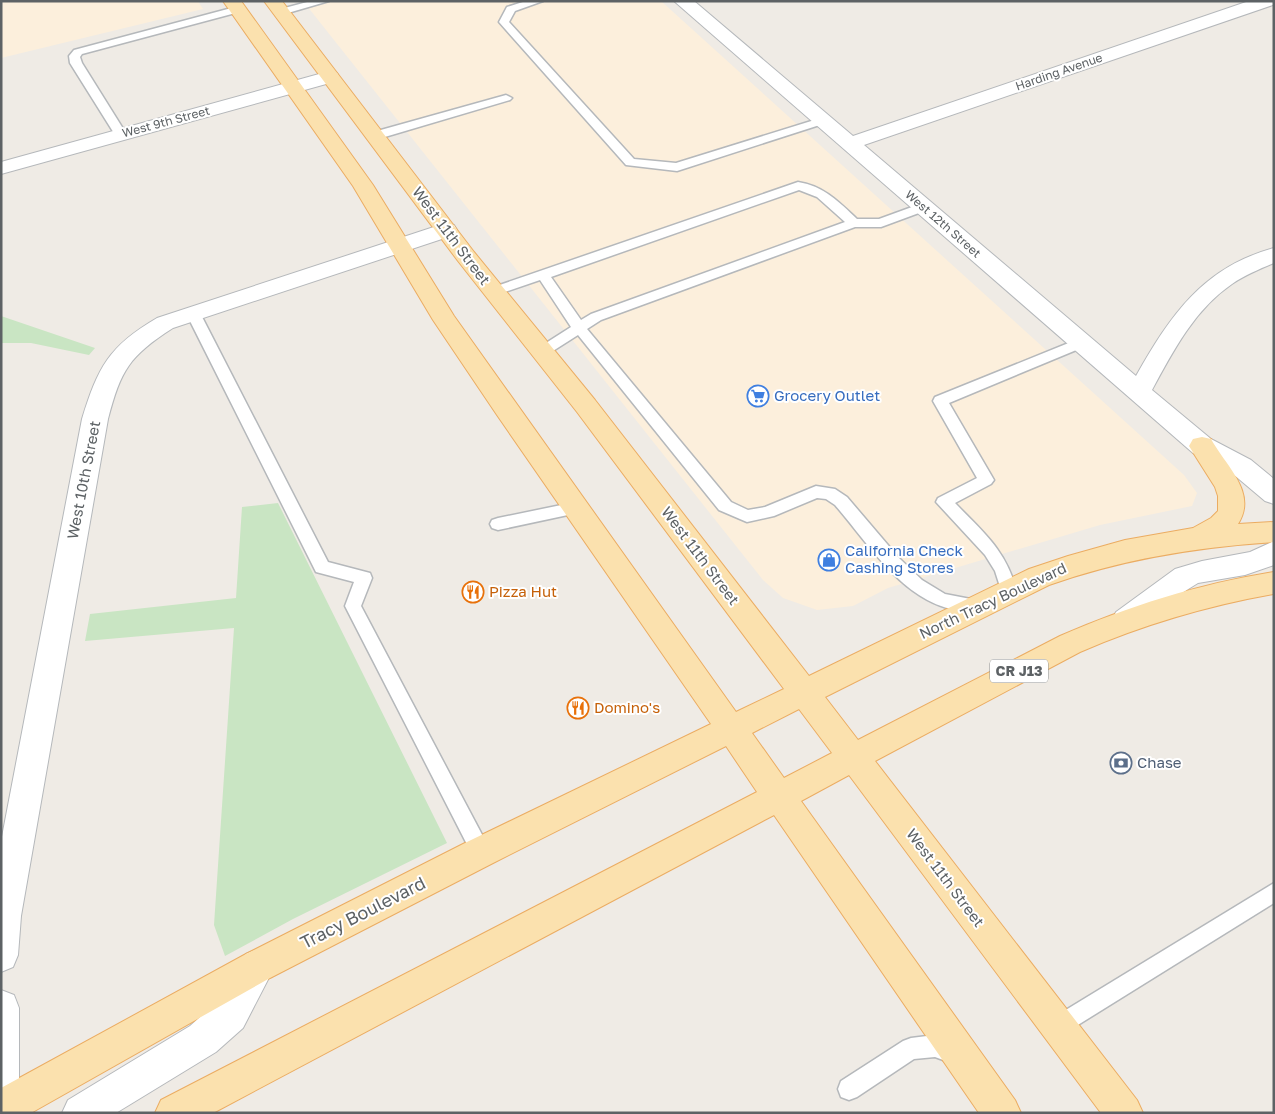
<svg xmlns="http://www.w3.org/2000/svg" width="1275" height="1114" font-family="'Golos Text',sans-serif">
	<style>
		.commercial { fill: #fcefdc }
		.green { fill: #c9e5c3 }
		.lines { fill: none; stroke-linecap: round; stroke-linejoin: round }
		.service-casing { stroke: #b5b8bb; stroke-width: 3 }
		.minor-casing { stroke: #b5b8bb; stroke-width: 2 }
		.tertiary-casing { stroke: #b5b8bb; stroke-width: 2 }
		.primary-casing { stroke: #ebac62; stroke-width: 2 }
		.service { fill: #fff; fill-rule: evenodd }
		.minor { fill: #fff; fill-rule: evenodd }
		.tertiary { fill: #fff; fill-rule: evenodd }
		.primary { fill: #fbe1ae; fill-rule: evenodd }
		.labels { text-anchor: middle; stroke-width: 4; stroke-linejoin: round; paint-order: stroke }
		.far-street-label { font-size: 12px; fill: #5d6265; stroke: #fff }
		.shield { fill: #fff; stroke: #8e9193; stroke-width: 1 }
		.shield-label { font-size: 14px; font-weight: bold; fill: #5d6265 }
		.street-label { font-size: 15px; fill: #5d6265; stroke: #fff }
		.shop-label { font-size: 15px; fill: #366cbe; stroke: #fff; text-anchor: start }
		.food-label { font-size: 15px; fill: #c56008; stroke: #fff; text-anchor: start }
		.service-label { font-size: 15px; fill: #4e5e75; stroke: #fff; text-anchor: start }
		.near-street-label { font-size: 18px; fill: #5d6265; stroke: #fff }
	</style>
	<rect width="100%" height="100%" fill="#efebe5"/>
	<g class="commercial">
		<polygon points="1,1 198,1 203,9 1,58"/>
		<polygon points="303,1 661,1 1184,475 1197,493 1192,506 1100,525 888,588 853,606 817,610 783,598 763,580"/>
	</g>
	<g class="green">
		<polygon points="1,316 95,348 89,355 31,343 1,343"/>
		<polygon points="278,503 447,843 293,919 225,956 214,925 234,628 85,641 90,614 236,598 242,507"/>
	</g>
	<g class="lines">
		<g class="service-casing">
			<g id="service">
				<polygon points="311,1 329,1 281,15 276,12 277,10"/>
				<polygon points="526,1 543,1 515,11 509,22 634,159 676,163 821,118 825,117 831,120 829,122 677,171 626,165 499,22 507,7"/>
				<polygon points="239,6 244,9 243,11 82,54 80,57 82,63 127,135 125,138 117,138 70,63 69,56 74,50"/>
				<polygon points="506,95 512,98 510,100 378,139 370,139 368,136 370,133"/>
				<path d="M798,182c26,4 41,20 59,37h22l44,-16 6,4 -2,3 -46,17h-26l-254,93 -14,9 144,173 17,8 17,-3 51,-21 19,3 12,8 52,61 23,22 23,14 36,7 2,5 -2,5c-9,3 -18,0 -26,-1 -54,-11 -86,-66 -120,-105l-9,-6 -9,-1 -43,18 -27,6 -28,-12 -141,-175 -33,21h-10l-2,-3 2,-3 36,-23 -31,-47 -47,16 -5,-1 -2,-3 2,-3zM799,190l18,7 28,25 -254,92 -10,6 -30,-43z"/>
				<polygon points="193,309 198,310 200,313 328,562 370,573 372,578 361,606 488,846 491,852 488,858 481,861 474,858 345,606 354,582 316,572 186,313 188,310"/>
				<path d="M1081,338l5,2 2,3 -2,3 -137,57 45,77 -3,4 -36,19c29,30 50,46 62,88l-2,5 -6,2 -6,-2 -8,-25 -10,-16 -49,-53 2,-4 39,-20 -44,-77 2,-4z"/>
				<polygon points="576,502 582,504 584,508 582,512 498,530 492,528 490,524 492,520 498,518"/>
				<polygon points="1274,883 1274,903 1065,1033 1058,1037 1051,1033 1047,1026 1051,1019"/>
				<polygon points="935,1035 962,1045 965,1053 962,1061 954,1064 935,1057 914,1059 857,1097 849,1100 841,1097 838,1089 841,1081 903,1041 911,1038"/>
			</g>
		</g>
		<g class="minor-casing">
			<g id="minor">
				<path d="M674,1h20l159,135 396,-135h25l-1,4 -409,140 272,231c34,-60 67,-109 138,-128v15c-14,6 -29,12 -42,21 -37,25 -59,67 -80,106l59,49 40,21 23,19v25l-9,-3 -32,-27 -40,-21z"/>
				<polygon points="330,71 337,73 339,77 337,81 1,174 1,162"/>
				<path d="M446,223l8,2 3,5 -3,5 -281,93c-44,28 -52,42 -65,91l-87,497 -3,39 -5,12 -12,5v-130l81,-423c16,-52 27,-73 75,-101z"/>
				<polygon points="1274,541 1274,565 1245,575 1198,583 1177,596 1136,628 1126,632 1116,628 1112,620 1116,612 1175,569 1202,561 1250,552"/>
				<polygon points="1,990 14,995 19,1008 19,1086 14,1099 1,1104"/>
			</g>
		</g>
		<g class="tertiary-casing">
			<polygon id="tertiary" points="258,949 270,954 275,966 243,1028 216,1052 116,1113 62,1113 68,1100 190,1026 217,1002 246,954"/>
		</g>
		<g class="primary-casing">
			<path id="primary" d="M223,1h18l132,184 81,131 282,396 48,-23 -207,-277 -119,-151 -194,-260h18l192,251 121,148 214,276 220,-107 39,-13 57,-16 68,-12 18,-10 7,-7v-15l-3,-9 -26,-41 4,-7 9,-2 9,2c15,27 47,54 27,85l36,-2v20c-78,5 -152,17 -225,43l-224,112 33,43 202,-104c69,-30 139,-52 214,-64v22c-68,12 -131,31 -194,58l-205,109 262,339 6,13h-42l-252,-338 -48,26 214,299 6,13h-42l-205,-298 -561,298h-58l6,-13 596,-308 -31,-46 -233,117 -223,115 -239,135h-30v-25l245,-134 223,-113 242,-117 -214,-309 -64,-95 -80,-134zM799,709l33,44 -48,25 -32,-45z"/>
		</g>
		<use href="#service" class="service"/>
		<use href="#minor" class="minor"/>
		<use href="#tertiary" class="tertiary"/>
		<use href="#primary" class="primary"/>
	</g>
	<defs>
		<g id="supermarket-ring" transform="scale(1.125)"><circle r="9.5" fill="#fff" stroke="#3f7fe0" stroke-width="1.5"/><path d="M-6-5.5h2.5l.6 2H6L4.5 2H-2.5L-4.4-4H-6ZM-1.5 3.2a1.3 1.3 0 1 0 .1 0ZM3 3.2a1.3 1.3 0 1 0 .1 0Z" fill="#3f7fe0"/></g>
		<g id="shop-ring" transform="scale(1.125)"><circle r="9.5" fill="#fff" stroke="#3f7fe0" stroke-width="1.5"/><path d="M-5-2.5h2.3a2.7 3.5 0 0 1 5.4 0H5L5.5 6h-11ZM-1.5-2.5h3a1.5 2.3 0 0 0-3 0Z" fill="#3f7fe0"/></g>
		<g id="restaurant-ring" transform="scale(1.125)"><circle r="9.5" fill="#fff" stroke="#e8710a" stroke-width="1.5"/><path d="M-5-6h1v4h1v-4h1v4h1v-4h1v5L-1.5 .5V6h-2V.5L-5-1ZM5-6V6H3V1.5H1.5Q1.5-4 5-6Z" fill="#e8710a"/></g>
		<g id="bank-ring" transform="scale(1.125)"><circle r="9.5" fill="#fff" stroke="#5c6f8a" stroke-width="1.5"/><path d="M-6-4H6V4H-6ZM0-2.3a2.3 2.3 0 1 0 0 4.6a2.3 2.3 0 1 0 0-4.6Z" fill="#5c6f8a"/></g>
	</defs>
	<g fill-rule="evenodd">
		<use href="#supermarket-ring" x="758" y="396"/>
		<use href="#shop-ring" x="829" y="560"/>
		<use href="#restaurant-ring" x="473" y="592"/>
		<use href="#restaurant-ring" x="578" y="708"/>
		<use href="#bank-ring" x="1121" y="763"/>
	</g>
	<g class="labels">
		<g class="far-street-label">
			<text transform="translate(1059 72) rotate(-19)" y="4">Harding Avenue</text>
			<text transform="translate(166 122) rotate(-15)" y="4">West 9th Street</text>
			<text transform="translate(943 224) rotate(41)" y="4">West 12th Street</text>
		</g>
		<rect class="shield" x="990" y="659.5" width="58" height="23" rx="4"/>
		<g class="shield-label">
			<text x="1019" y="676">CR J13</text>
		</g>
		<g class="street-label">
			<text transform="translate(451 236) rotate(53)" y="5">West 11th Street</text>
			<text transform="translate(84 480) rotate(-79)" y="5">West 10th Street</text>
			<text transform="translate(700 556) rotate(53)" y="5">West 11th Street</text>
			<text transform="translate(993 601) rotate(-25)" y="5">North Tracy Boulevard</text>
			<text transform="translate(945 878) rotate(53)" y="5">West 11th Street</text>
		</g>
		<g class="shop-label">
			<text x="774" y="401">Grocery Outlet</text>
			<text x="845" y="556">California Check<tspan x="845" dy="17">Cashing Stores</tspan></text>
		</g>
		<g class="food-label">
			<text x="489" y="597">Pizza Hut</text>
			<text x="594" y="713">Domino's</text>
		</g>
		<g class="service-label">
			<text x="1137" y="768">Chase</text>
		</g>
		<g class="near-street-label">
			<text transform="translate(363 913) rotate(-27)" y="6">Tracy Boulevard</text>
		</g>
	</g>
	<rect width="1275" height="1114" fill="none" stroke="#5d6265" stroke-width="5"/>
</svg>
